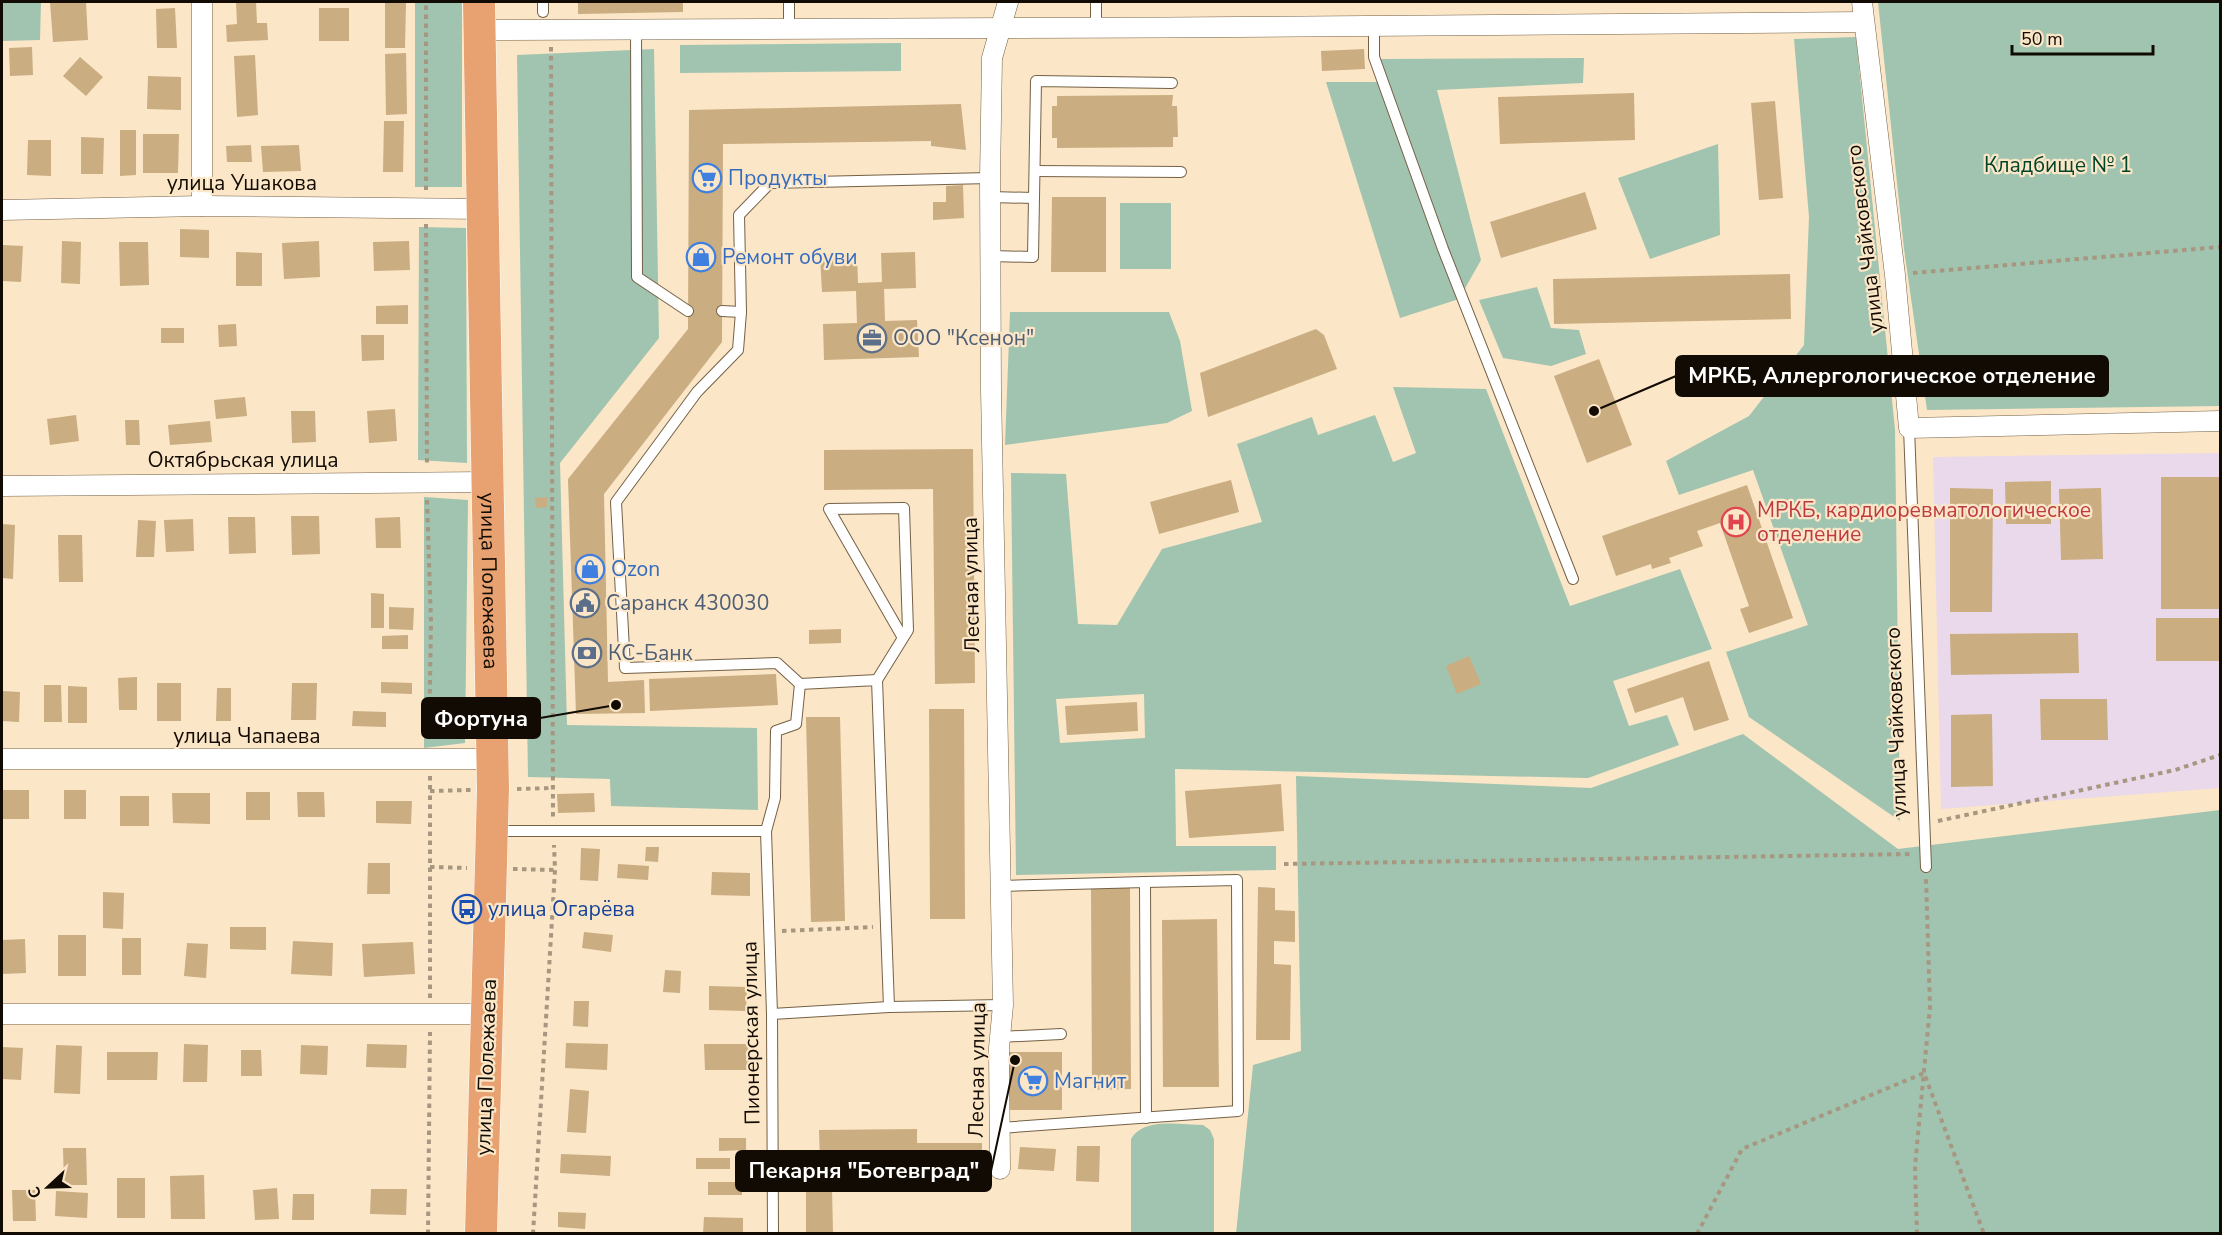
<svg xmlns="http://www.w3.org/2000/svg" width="2222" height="1235" font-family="'Nunito Sans',sans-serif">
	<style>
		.industrial { fill: #ead9eb }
		.green { fill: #a0c4af; fill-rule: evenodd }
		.building { fill: #caad80 }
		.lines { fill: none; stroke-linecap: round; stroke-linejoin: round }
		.lane-casing { stroke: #746146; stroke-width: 12 }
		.street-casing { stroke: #746146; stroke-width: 21 }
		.primary-casing { stroke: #fff; stroke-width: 33 }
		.path { stroke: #a79780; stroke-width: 4; stroke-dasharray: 4.5 4.5; stroke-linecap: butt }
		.lane { stroke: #fff; stroke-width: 10 }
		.street { stroke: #fff; stroke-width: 20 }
		.primary { stroke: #e8a170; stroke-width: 32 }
		.labels { text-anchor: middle; stroke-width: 4.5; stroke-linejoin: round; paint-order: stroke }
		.park-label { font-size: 21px; fill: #004429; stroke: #fbe6c7 }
		.shop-label { font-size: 21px; fill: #366cbe; stroke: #fbe6c7; text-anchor: start }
		.street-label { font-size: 21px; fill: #120b03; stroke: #fbe6c7 }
		.service-label { font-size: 21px; fill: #4e5e75; stroke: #fbe6c7; text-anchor: start }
		.health-label { font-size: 21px; fill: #be3a42; stroke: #fbe6c7; text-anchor: start }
		.transit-label { font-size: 21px; fill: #164399; stroke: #fbe6c7; text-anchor: start }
		.leader { fill: none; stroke: #120b03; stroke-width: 2 }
		.callout-dot { fill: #120b03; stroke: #fbe6c7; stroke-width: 2 }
		.callout { fill: #120b03; stroke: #120b03; stroke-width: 2 }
		.callout-label { font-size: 22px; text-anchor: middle; font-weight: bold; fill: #fff }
	</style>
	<rect width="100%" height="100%" fill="#fbe6c7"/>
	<polygon class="industrial" points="2220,453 2220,788 1941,809 1933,457"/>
	<g class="green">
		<polygon points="2,2 41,2 40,40 2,41"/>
		<rect x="415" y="2" width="47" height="185"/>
		<polygon points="1878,2 2220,2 2220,406 1927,410 1904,249"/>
		<polygon points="1856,37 1895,430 1900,821 1749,717 1726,652 1808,625 1753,470 1679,495 1666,461 1749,416 1804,345 1809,217 1794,39"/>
		<polygon points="901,43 901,71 680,73 680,45"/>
		<polygon points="654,49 659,338 560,463 567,725 757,728 758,810 611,806 610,779 528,777 517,55"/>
		<polygon points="1584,58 1583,83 1437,90 1481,260 1459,299 1400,318 1326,82 1381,82 1381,59"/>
		<polygon points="1718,144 1720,235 1650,259 1618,178"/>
		<rect x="1120" y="203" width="51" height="66"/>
		<polygon points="419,227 466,228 467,463 418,460"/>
		<polygon points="1537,287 1551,328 1579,330 1586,354 1551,366 1503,358 1479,300"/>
		<polygon points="1010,312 1169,312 1180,341 1192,411 1167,423 1005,445"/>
		<path d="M1393,387l93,2 84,217 110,-37 32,80 -99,32 16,45 38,-11 12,30 -91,33 -413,-9 1,77h100v24l-260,5 -5,-402 55,1 12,150 39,1 45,-76 100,-27 -25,-78 75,-27 6,18 57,-20 18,47 23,-9zM1144,694l1,44 -85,5 -4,-44z"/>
		<polygon points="424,497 468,500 465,743 424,748"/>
		<polygon points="1743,734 1898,849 2220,810 2220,1233 1236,1234 1253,1065 1301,1051 1296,776 1591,788"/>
		<path d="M1203,1125l7,5 4,9v94h-83v-94c13,-22 49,-14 72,-14z"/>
	</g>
	<g class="building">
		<polygon points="50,2 86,2 88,40 53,42"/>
		<polygon points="236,2 256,2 257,23 267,23 268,40 227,42 226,25 237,24"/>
		<polygon points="385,2 406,2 405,48 385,48"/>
		<polygon points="578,2 683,2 683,12 578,14"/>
		<polygon points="175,8 177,48 157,48 156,9"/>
		<rect x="319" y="8" width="30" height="33"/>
		<polygon points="32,47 33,75 10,76 9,48"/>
		<polygon points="1364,49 1365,69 1322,71 1321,51"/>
		<polygon points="406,53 407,114 386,115 385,54"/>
		<polygon points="255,55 258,115 237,117 234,56"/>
		<polygon points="80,57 103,77 86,96 63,76"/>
		<polygon points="148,76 181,77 181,110 147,109"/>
		<polygon points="1634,93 1635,140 1500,144 1498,97"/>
		<polygon points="1173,95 1172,106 1177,106 1178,137 1173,137 1173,147 1057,148 1057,138 1052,138 1052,106 1057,106 1057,96"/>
		<polygon points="1775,101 1783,198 1759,200 1751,103"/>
		<polygon points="961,104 966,150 931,146 931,141 723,144 722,342 604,494 608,682 644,680 645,713 576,714 568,479 688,329 689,110"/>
		<polygon points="384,121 404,121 403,172 383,172"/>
		<polygon points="120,130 136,130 136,175 120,176"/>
		<polygon points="143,134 179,134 178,173 143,173"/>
		<polygon points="81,137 104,138 103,174 81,174"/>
		<polygon points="28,140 51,140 51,176 27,175"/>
		<polygon points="251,145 252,162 227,162 226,146"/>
		<polygon points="299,145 301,171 263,172 261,146"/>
		<polygon points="963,185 964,218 933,220 933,202 946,202 946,186"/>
		<polygon points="1585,192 1597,229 1501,258 1490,222"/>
		<polygon points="1052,197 1106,197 1106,272 1051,272"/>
		<polygon points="180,229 209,230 209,258 180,257"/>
		<polygon points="62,241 81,242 80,284 61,283"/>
		<polygon points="319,241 320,277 284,279 282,243"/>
		<polygon points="409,241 410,270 374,271 373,242"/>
		<polygon points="119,242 148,242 149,285 120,286"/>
		<polygon points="2,245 23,246 21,282 2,281"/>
		<polygon points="236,252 262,253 262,286 236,286"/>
		<polygon points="915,252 916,288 884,289 885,321 917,320 919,357 824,360 823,324 857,323 856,291 822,292 820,255 857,254 858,283 882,282 881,253"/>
		<polygon points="1790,274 1791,319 1554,324 1553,279"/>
		<polygon points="408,305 408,324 376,324 376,306"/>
		<polygon points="236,324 237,346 219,347 218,325"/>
		<rect x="161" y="328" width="23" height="15"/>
		<polygon points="1316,329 1324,335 1337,369 1208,417 1200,373"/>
		<polygon points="361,335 384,335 384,360 362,361"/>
		<polygon points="1599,359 1632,445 1587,463 1554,376"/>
		<polygon points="245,397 247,416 216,419 214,400"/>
		<polygon points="395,409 397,441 369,443 367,411"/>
		<polygon points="291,411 315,411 316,442 292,443"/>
		<polygon points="76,415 79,441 50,445 47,419"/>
		<polygon points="125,420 139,420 140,445 126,445"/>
		<polygon points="210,421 212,442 170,445 168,425"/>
		<polygon points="973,449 975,683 935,684 933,489 824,490 824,450"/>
		<rect x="2161" y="477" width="59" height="132"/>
		<polygon points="1231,480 1239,512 1159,534 1150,502"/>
		<polygon points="2051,481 2051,524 2006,524 2005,482"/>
		<polygon points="1747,485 1793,618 1749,633 1740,609 1749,606 1720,523 1697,531 1703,546 1669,558 1671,563 1652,569 1651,564 1616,576 1602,536"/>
		<polygon points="1950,488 1993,489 1992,612 1950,612"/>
		<polygon points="2101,488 2103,559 2061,560 2059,489"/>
		<polygon points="547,497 547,507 536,508 535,498"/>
		<polygon points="291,516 319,516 320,554 292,555"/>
		<polygon points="228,517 255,517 256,553 229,554"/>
		<polygon points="400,517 401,548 376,548 375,518"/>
		<polygon points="193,519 194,551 166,552 164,520"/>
		<polygon points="138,520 156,521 154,557 136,557"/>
		<polygon points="2,524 15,525 13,579 2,578"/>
		<polygon points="58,535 82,535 83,582 59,582"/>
		<polygon points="371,593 384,594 384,628 371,628"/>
		<polygon points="389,607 414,608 413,630 389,629"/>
		<rect x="2156" y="618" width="64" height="43"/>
		<polygon points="841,629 841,643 809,644 809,630"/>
		<polygon points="2078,633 2079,673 1951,675 1950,634"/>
		<polygon points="408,635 408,649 382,649 382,636"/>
		<polygon points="1469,656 1481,684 1457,694 1446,666"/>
		<polygon points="1709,661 1729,720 1694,731 1683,697 1635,713 1627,689"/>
		<polygon points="776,674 778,705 650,711 649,679"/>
		<polygon points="137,677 137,710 119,710 118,678"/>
		<polygon points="381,682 412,683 412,694 381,693"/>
		<rect x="157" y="683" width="24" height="38"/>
		<polygon points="292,683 317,683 316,720 291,720"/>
		<polygon points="44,685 61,685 62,722 44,722"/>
		<polygon points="68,686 87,687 87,723 68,723"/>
		<polygon points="217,688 231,688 231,721 216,721"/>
		<polygon points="2,691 20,692 19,722 2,721"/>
		<polygon points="2040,699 2107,699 2108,740 2041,740"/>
		<polygon points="1137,702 1138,731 1067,735 1065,706"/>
		<polygon points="929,709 964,709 965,919 930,919"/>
		<polygon points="353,711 386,712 386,727 352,726"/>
		<polygon points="1992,714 1993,786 1951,787 1951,715"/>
		<polygon points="806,717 840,717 845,921 811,922"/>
		<polygon points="1281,784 1284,831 1189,838 1185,791"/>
		<rect x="2" y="790" width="27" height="29"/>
		<rect x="64" y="790" width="22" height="29"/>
		<rect x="246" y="792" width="24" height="28"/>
		<polygon points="297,792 324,792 325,817 298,817"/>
		<polygon points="172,793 210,793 210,824 173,823"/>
		<polygon points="594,793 595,812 558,813 557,794"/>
		<rect x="120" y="796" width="29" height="30"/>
		<polygon points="376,801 412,801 411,824 376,823"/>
		<polygon points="646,847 659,847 658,862 645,861"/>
		<polygon points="581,848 600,849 598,881 580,880"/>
		<polygon points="368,863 390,863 390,894 367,894"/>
		<polygon points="618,864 649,866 648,880 617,878"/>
		<polygon points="712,872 750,873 750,896 711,895"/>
		<polygon points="1258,887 1275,888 1275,910 1295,911 1295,942 1274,941 1274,964 1291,965 1290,1040 1256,1040"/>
		<polygon points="1091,888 1130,888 1131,1089 1092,1090"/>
		<polygon points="103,892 124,893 123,929 103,928"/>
		<polygon points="1217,919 1219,1087 1163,1087 1162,920"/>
		<polygon points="230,927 266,927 266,950 230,949"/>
		<polygon points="584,932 613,935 611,952 582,948"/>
		<rect x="58" y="935" width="28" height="41"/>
		<rect x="122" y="938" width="19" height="37"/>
		<polygon points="25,939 26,973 2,974 2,940"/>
		<polygon points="293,941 333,943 332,976 291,974"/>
		<polygon points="413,942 415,974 364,977 362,944"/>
		<polygon points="187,943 208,944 206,978 184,976"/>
		<polygon points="665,970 681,971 680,993 663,992"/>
		<polygon points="709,986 747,987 746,1011 709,1010"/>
		<polygon points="574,1001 589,1001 588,1027 573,1026"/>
		<polygon points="566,1043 608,1044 607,1070 565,1068"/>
		<polygon points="184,1044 208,1045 207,1082 183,1082"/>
		<polygon points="367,1044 407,1045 406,1068 366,1067"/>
		<polygon points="704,1044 748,1044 749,1070 705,1070"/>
		<polygon points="56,1045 82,1046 80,1094 54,1093"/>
		<polygon points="301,1045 328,1046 327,1075 300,1074"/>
		<polygon points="2,1047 23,1048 21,1080 2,1079"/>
		<polygon points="241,1050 261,1050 262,1076 241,1076"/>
		<polygon points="107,1052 158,1052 157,1080 107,1080"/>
		<polygon points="1003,1052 1062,1052 1062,1110 1004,1110"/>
		<polygon points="570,1089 589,1091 586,1133 567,1132"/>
		<polygon points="917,1129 917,1143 982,1143 982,1178 917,1179 917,1161 820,1162 819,1130"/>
		<polygon points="719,1138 746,1138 746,1150 719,1151"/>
		<polygon points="1077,1146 1100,1146 1099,1182 1076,1181"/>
		<polygon points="1020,1147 1056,1149 1054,1171 1018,1169"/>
		<polygon points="63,1148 86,1148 87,1185 64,1185"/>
		<polygon points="561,1154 611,1156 610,1176 560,1173"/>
		<rect x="696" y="1158" width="34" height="11"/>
		<polygon points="204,1175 205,1219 171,1219 170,1176"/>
		<rect x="117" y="1178" width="28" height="40"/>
		<rect x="708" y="1182" width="34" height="13"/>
		<polygon points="806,1187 832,1187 833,1234 806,1234"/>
		<polygon points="277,1188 279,1219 255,1220 253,1190"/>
		<polygon points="371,1189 407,1189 406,1215 370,1214"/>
		<polygon points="12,1190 35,1190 36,1221 13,1221"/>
		<polygon points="56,1191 88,1193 87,1218 55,1216"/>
		<polygon points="293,1194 314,1194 314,1220 292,1220"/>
		<polygon points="558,1212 586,1213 585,1229 558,1227"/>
		<polygon points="704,1217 743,1218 743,1234 703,1234"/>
	</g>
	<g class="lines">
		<g class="lane-casing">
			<g id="lane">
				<polyline points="543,2 543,12"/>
				<polyline points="789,2 789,28"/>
				<polyline points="1096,26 1096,2"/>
				<polyline points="1374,28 1374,57 1443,249 1573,579"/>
				<polyline points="636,29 637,277 688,311"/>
				<polyline points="1035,171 1181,172"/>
				<polyline points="990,197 1034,198 1036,81 1172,83"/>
				<polyline points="991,256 1033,257 1034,198"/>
				<polyline points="722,311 741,312"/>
				<polyline points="1909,428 1926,867"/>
				<polyline points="877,680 908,630 904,508 829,509 903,638"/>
				<polyline points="800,684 877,680 889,1007 1003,1005"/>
				<polyline points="493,831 766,831 775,798 776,731 796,724 800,684 777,663 625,668 616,502 697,392 738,350 741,312 739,215 770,183 990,178"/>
				<polyline points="766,831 772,1014 773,1234"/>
				<polyline points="1001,886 1145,882 1146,1118"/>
				<polyline points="772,1014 889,1007"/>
				<polyline points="1000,1037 1061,1034"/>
				<polyline points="1000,1128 1238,1111 1237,880 1145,882"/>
				<polyline points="773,1173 869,1172"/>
			</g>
		</g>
		<g class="street-casing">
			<g id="street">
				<polyline points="1862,2 1895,275 1909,428 2220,421"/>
				<path d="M478,30c462,-3 923,-1 1385,-8"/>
				<polyline points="202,206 202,2"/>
				<polyline points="2,210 202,206 483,209"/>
				<polyline points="2,486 486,482"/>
				<polyline points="2,759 492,759"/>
				<polyline points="2,1014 489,1014"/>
				<polyline points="1000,1169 999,1048 1003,1005 991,389 990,178 992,58 1008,2"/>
			</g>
		</g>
		<g class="primary-casing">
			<g id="primary">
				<path id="s1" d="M479,2l14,787 -12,445"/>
			</g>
		</g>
		<g class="path">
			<polyline points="551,47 553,820"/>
			<polyline points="426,190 426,2"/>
			<polyline points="426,224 427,466"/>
			<polyline points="1913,273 2220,247"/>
			<polyline points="427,500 431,622 429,742"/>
			<polyline points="430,776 430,791"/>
			<polyline points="517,789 553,788"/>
			<polyline points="1938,821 2175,770 2220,755"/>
			<polyline points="1284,864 1913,854"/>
			<polyline points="430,867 467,868"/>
			<polyline points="513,869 555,870"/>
			<polyline points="782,931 873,927"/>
			<polyline points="430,998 430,791 471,790"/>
			<polyline points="428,1234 430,1032"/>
			<polyline points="533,1234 555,870 554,845"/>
			<polyline points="1697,1234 1742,1149 1924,1073 1984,1234"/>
			<polyline points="1917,1234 1915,1166 1930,1007 1926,878"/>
		</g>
		<use href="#lane" class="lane"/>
		<use href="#street" class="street"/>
		<use href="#primary" class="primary"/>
	</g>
	<defs>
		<g id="supermarket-ring" transform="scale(1.5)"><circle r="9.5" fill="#fbe6c7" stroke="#3f7fe0" stroke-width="1.5"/><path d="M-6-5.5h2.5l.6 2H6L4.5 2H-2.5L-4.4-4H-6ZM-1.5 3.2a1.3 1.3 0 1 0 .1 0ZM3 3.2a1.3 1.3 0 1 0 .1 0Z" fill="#3f7fe0"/></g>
		<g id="shop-ring" transform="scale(1.5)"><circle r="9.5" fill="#fbe6c7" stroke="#3f7fe0" stroke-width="1.5"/><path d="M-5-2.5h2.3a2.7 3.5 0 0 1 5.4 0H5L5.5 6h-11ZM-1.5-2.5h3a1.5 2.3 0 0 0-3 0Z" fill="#3f7fe0"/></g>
		<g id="office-ring" transform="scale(1.5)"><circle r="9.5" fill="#fbe6c7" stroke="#5c6f8a" stroke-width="1.5"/><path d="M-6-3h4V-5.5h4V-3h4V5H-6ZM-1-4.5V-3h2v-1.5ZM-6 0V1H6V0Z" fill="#5c6f8a"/></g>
		<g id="hospital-ring" transform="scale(1.5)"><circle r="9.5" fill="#fbe6c7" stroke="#e0444e" stroke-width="1.5"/><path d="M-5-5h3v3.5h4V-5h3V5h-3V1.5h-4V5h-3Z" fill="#e0444e"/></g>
		<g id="civic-ring" transform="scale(1.5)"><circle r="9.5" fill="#fbe6c7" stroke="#5c6f8a" stroke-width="1.5"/><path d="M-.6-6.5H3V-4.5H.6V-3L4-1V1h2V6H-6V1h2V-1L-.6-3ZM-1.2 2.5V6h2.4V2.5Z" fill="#5c6f8a"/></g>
		<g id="bank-ring" transform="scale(1.5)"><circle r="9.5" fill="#fbe6c7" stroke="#5c6f8a" stroke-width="1.5"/><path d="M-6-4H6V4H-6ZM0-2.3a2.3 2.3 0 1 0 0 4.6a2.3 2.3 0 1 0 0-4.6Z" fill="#5c6f8a"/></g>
		<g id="bus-ring" transform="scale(1.5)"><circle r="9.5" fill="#fbe6c7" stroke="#1a4fb4" stroke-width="1.5"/><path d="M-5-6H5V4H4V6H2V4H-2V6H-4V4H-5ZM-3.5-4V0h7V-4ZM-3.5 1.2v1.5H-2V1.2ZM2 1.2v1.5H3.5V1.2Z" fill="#1a4fb4"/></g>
	</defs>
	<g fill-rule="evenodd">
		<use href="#supermarket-ring" x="707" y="178"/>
		<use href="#shop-ring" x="701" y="257"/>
		<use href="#office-ring" x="872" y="338"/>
		<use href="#hospital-ring" x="1736" y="522"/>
		<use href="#shop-ring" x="590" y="569"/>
		<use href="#civic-ring" x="585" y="603"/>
		<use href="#bank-ring" x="587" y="653"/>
		<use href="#bus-ring" x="467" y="909"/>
		<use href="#supermarket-ring" x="1033" y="1081"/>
	</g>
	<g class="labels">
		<g class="park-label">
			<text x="2058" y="172">Кладбище № 1</text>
		</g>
		<g class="shop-label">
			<text x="728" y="185">Продукты</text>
			<text x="722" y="264">Ремонт обуви</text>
			<text x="611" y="576">Ozon</text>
			<text x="1054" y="1088">Магнит</text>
		</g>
		<g class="street-label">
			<text x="242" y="190">улица Ушакова</text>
			<text transform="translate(1865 239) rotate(-97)" y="7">улица Чайковского</text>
			<text x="243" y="467">Октябрьская улица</text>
			<text dy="7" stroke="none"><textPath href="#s1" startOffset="579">улица Полежаева</textPath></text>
			<text transform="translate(971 585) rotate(-91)" y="7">Лесная улица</text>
			<text transform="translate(1896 722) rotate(-92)" y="7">улица Чайковского</text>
			<text x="247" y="743">улица Чапаева</text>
			<text transform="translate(751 1033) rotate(-91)" y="7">Пионерская улица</text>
			<text transform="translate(486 1067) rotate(-88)" y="7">улица Полежаева</text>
			<text transform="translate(977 1070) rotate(-89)" y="7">Лесная улица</text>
		</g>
		<g class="service-label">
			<text x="893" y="345">ООО "Ксенон"</text>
			<text x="606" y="610">Саранск 430030</text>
			<text x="608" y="660">КС-Банк</text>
		</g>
		<g class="health-label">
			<text x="1757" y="517">МРКБ, кардиоревматологическое<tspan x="1757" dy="24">отделение</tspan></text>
		</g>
		<g class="transit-label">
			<text x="488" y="916">улица Огарёва</text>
		</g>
	</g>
	<path class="leader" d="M1594 411L1676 376M616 705L540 718M1015 1060L991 1171"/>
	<g class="callout-dot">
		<circle cx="1594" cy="411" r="6"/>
		<circle cx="616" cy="705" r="6"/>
		<circle cx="1015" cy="1060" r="6"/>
	</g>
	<g class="callout">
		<rect x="1676" y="356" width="432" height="40" rx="6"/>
		<rect x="422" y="698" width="118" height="40" rx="6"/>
		<rect x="736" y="1151" width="255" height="40" rx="6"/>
	</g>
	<g class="callout-label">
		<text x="1892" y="383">МРКБ, Аллергологическое отделение</text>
		<text x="481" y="726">Фортуна</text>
		<text x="864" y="1178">Пекарня "Ботевград"</text>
	</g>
	<rect width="2222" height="1235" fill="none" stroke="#120b03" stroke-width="6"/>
	<g transform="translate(48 1187) rotate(248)" stroke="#fbe6c7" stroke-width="4.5" paint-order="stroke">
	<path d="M0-4.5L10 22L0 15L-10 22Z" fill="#120b03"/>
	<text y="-9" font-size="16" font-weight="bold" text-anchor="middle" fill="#120b03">С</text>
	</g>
	<path d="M2012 45v9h141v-9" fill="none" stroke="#120b03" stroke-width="3"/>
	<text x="2021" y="45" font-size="18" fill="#120b03" stroke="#fbe6c7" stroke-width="4.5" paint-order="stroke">50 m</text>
</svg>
